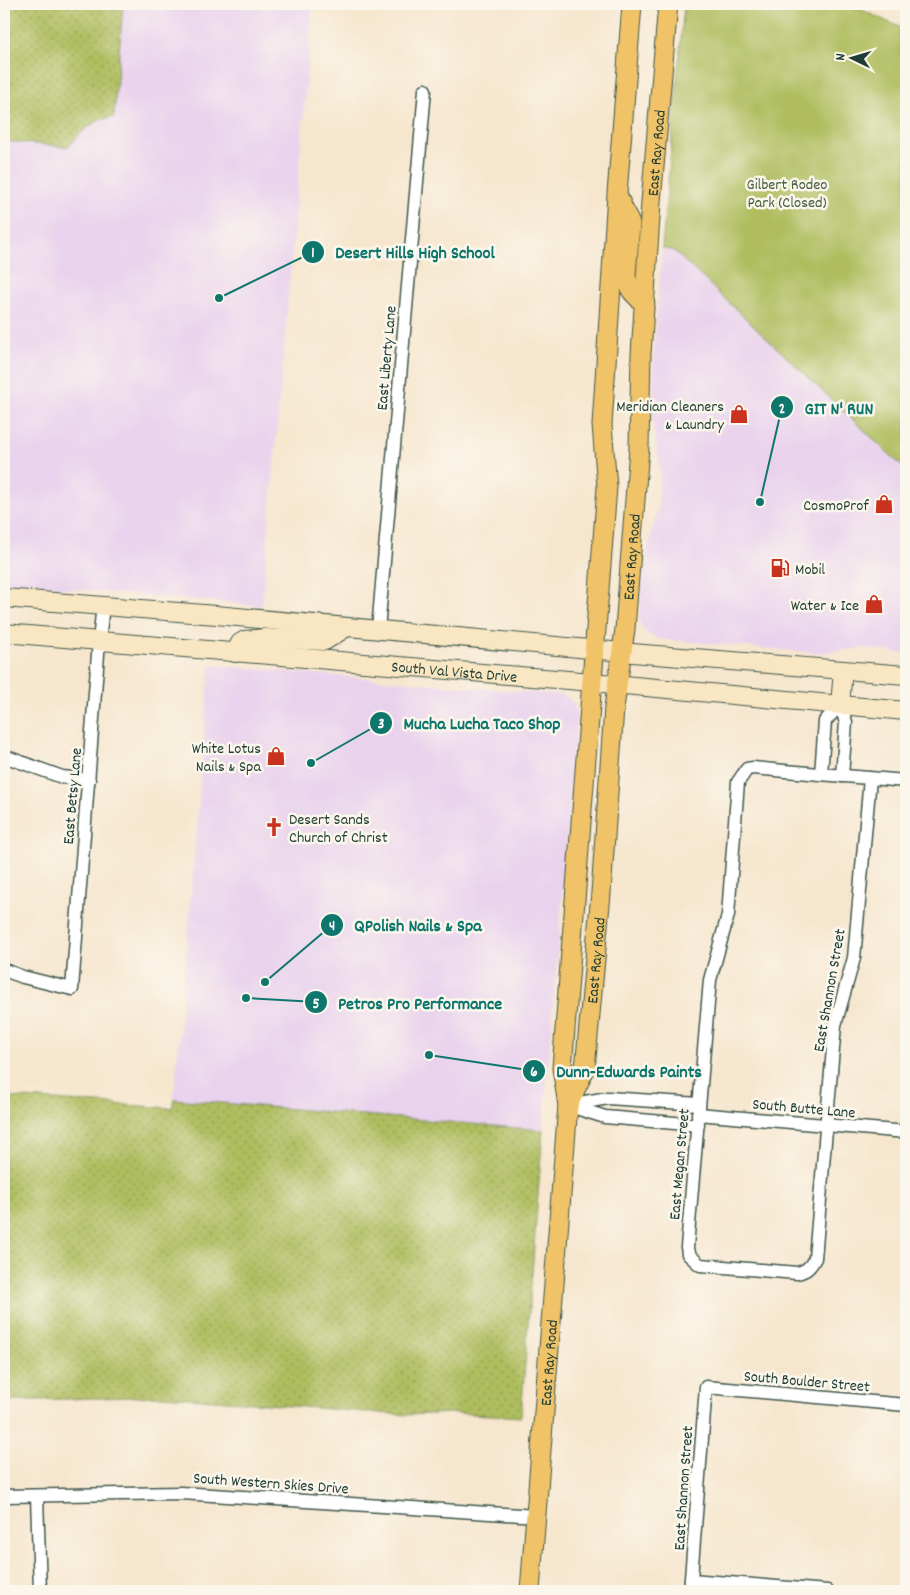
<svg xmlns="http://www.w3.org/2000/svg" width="910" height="1595" font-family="Dekko,sans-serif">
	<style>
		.built { fill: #e9d2ed }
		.grass { fill: url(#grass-dots); stroke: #677d4a }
		.park { fill: #afbd5f; stroke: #677d4a }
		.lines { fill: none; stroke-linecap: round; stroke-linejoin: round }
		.minor-casing { stroke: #3f564b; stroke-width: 15 }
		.secondary-casing { stroke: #3f564b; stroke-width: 20 }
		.primary-casing { stroke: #3f564b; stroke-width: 21 }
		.minor { stroke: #fff; stroke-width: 12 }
		.secondary { stroke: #f9e7c3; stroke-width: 18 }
		.primary { stroke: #f0c369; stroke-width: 19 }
		.labels { text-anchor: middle; stroke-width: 5; stroke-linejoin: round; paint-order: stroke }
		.street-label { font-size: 16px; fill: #1f3d34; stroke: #fbf7ec }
		.park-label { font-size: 16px; fill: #435d3f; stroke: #fbf7ec }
		.poi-label { font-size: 16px; fill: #1f3d34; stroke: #fbf7ec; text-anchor: end }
		.leader { fill: none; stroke: #0f766e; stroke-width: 2 }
		.callout-dot { fill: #0f766e; stroke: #fbf7ec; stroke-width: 2 }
		.mark-label { font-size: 15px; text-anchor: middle; font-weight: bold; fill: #fff }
		.callout-label { font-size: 18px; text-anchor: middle; font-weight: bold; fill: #0f766e; stroke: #fbf7ec; stroke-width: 5; stroke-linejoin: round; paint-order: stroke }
	</style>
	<defs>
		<pattern id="grass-dots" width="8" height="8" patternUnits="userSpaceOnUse" patternTransform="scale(1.25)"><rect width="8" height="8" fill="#afbd5f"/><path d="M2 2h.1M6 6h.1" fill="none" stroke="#8e9b4f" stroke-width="1.8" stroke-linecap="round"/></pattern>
	</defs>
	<rect width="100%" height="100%" fill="#fbf7ec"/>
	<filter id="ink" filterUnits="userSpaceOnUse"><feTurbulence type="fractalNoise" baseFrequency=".02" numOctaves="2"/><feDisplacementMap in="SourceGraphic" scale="10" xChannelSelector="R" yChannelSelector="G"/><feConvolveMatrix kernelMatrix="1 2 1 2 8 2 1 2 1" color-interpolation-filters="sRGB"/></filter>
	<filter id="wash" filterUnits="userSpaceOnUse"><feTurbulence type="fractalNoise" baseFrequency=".0096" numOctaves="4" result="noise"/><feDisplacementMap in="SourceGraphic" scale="20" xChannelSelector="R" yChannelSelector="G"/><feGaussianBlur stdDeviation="1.12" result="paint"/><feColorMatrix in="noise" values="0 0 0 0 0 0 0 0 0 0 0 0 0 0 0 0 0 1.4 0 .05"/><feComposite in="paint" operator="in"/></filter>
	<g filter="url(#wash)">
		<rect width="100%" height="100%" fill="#f6e6ce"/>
		<g class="built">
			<polygon points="4,4 313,4 262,606 4,583"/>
			<polygon points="662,248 674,251 906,470 906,654 865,648 816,653 658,639 646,633 640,625 639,617 644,566 658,506 660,471 652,418 654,347"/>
			<polygon points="210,665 562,695 569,699 575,705 577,713 543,1130 174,1099"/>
		</g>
		<g class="grass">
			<path d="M4,4h119l-9,113c-13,1 -25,8 -34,17 -6,5 -7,11 -15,13l-61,-6z"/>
			<polygon points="4,1095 10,1097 172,1108 174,1099 543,1130 521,1417 456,1413 406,1415 163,1396 4,1401"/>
		</g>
		<polygon class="park" points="684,4 849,4 906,30 906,470 674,251 662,248"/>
	</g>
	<g filter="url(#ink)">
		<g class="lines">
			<g class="minor-casing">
				<g id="minor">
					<polyline points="378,630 425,90"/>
					<polyline points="4,756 62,777 89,780"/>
					<polyline points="821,774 825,721 840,705 846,722 842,776"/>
					<path d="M870,778l-16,180 -19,67 -20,233c-5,9 -8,13 -18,15l-97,-8 -12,-11 -1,-7 23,-267 18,-65 10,-133 9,-13 6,-1c51,5 102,9 153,13"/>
					<polyline points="4,970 23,977 72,989 99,641 103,605"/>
					<polyline points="568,1105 608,1098 699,1104"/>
					<polyline points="570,1106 605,1117 698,1125"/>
					<polyline points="698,1114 906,1132"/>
					<polyline points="4,1496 181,1493 536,1516"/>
					<polyline points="37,1496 40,1591"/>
					<polyline points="691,1580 827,1591"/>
					<polyline points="690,1591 706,1387 906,1405"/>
				</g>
			</g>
			<g class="secondary-casing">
				<g id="secondary">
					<polyline points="4,598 216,615 644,654 906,675"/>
					<path id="s1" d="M4,633l588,49 314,29"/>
					<polyline points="235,653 240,643 245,640 264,638 325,641 347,627"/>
					<polyline points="840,705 843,670"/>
				</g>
			</g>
			<g class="primary-casing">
				<g id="primary">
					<path d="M618,197l12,27 -4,52c2,14 9,19 19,28"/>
					<path id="s2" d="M568,1105l17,-36 16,-176 13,-185 11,-79 14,-181 2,-94 10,-152 17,-198"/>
					<path id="s3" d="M530,1591l38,-486 -6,-37 45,-581 -5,-62 15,-231 15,-190"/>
				</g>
			</g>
			<use href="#minor" class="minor"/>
			<use href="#secondary" class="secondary"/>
			<use href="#primary" class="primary"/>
		</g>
	</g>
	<defs>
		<g id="shop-bare" transform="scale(1.5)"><path d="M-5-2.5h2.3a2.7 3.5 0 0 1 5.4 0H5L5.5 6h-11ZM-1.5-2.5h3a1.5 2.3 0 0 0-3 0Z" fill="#c8321e" stroke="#fbf7ec" stroke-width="2.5" paint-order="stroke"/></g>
		<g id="fuel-bare" transform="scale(1.5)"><path d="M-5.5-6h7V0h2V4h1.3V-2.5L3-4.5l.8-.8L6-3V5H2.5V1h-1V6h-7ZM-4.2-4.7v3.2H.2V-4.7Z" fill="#c8321e" stroke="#fbf7ec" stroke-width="2.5" paint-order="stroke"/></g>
		<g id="church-bare" transform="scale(1.5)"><path d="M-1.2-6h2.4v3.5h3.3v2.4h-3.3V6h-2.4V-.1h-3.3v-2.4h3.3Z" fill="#c8321e" stroke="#fbf7ec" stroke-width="2.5" paint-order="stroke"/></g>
	</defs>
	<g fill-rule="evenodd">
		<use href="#shop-bare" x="739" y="414"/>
		<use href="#shop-bare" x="884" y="504"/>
		<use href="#fuel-bare" x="780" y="568"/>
		<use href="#shop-bare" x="874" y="604"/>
		<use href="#shop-bare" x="276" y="756"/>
		<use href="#church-bare" x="274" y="827"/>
	</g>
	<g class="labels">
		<g class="street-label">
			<text dy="6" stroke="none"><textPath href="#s2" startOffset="959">East Ray Road</textPath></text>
			<text transform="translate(385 358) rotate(-85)" y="6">East Liberty Lane</text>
			<text dy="6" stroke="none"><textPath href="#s2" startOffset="554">East Ray Road</textPath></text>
			<text dy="6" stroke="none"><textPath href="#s1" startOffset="452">South Val Vista Drive</textPath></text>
			<text transform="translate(71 796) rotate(-85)" y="6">East Betsy Lane</text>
			<text dy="6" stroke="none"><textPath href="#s2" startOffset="149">East Ray Road</textPath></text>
			<text transform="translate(828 990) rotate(-80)" y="6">East Shannon Street</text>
			<text transform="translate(804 1107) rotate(5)" y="6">South Butte Lane</text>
			<text transform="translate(678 1164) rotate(-85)" y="6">East Megan Street</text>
			<text dy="6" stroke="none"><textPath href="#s3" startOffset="229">East Ray Road</textPath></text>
			<text transform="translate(807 1380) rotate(5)" y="6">South Boulder Street</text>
			<text transform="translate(271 1482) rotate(4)" y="6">South Western Skies Drive</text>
			<text transform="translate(682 1488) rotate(-86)" y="6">East Shannon Street</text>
		</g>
		<g class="park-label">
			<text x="787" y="189">Gilbert Rodeo<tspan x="787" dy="18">Park (Closed)</tspan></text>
		</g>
		<g class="poi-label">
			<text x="724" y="411">Meridian Cleaners<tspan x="724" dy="18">&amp; Laundry</tspan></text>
			<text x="869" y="510">CosmoProf</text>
			<text x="795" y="574" text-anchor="start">Mobil</text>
			<text x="859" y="610">Water &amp; Ice</text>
			<text x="261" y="753">White Lotus<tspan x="261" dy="18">Nails &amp; Spa</tspan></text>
			<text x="289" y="824" text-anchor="start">Desert Sands<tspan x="289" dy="18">Church of Christ</tspan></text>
		</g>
	</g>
	<path class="leader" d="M219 298L313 252M760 502L782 407M311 763L381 723M265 982L332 925M246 998L316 1002M429 1055L534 1071"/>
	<g class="callout-dot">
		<circle cx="219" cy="298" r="5"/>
		<circle cx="760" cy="502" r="5"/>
		<circle cx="311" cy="763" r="5"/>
		<circle cx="265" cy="982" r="5"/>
		<circle cx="246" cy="998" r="5"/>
		<circle cx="429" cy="1055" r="5"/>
		<circle cx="313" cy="252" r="12"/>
		<circle cx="782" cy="407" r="12"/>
		<circle cx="381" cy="723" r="12"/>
		<circle cx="332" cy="925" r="12"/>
		<circle cx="316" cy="1002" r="12"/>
		<circle cx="534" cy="1071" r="12"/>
	</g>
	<g class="mark-label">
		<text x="313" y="257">1</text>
		<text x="782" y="413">2</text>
		<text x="381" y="728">3</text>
		<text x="332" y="930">4</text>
		<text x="316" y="1008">5</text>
		<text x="534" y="1076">6</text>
	</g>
	<g class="callout-label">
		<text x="415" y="258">Desert Hills High School</text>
		<text x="839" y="414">GIT N' RUN</text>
		<text x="482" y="729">Mucha Lucha Taco Shop</text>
		<text x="418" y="931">QPolish Nails &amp; Spa</text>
		<text x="420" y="1009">Petros Pro Performance</text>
		<text x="629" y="1077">Dunn-Edwards Paints</text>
	</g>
	<rect width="910" height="1595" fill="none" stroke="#fbf7ec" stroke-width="20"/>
	<g transform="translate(852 58) rotate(275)" stroke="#fbf7ec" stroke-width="4" paint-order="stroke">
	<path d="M0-4L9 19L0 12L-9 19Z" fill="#1f3d34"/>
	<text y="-8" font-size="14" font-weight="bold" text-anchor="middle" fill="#1f3d34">N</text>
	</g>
</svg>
